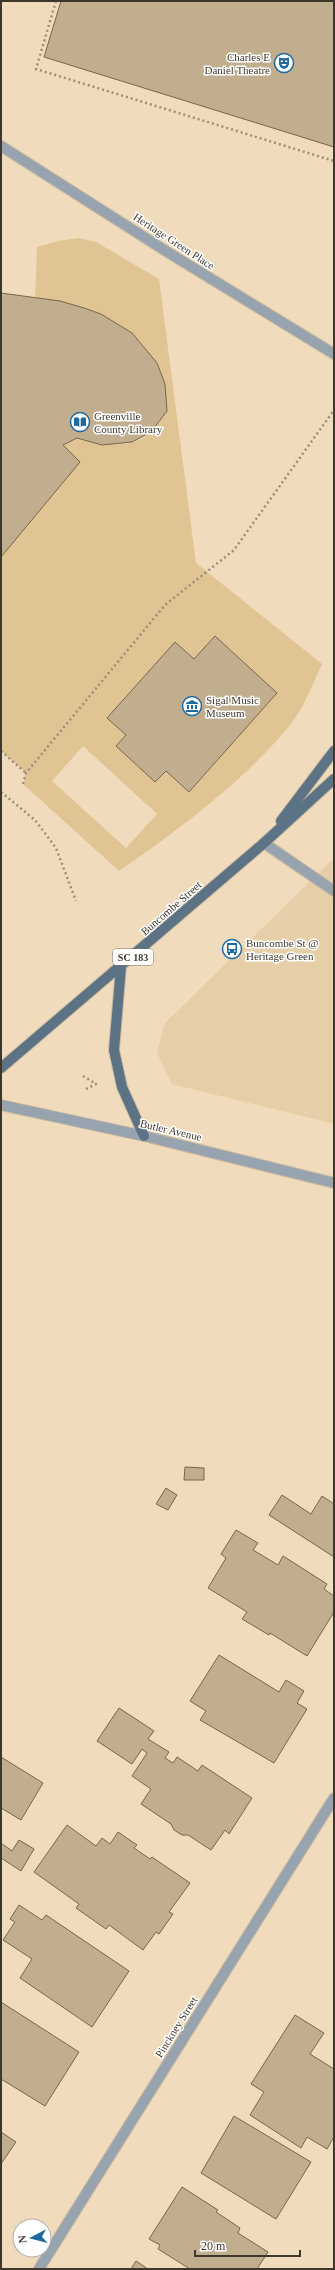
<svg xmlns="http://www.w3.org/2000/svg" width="335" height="2270" font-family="'Times New Roman',serif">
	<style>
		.built { fill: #e6cfa8 }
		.green { fill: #e0c494; fill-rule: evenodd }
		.building { fill: #c1ae8f; stroke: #776649 }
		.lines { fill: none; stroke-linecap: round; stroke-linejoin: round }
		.minor-casing { stroke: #cdbb9f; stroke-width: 12 }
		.major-casing { stroke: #cdbb9f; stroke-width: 12 }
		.path { stroke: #9b8d77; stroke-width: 2.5; stroke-dasharray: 2 3; stroke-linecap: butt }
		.minor { stroke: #97a4af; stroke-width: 10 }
		.major { stroke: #5c7386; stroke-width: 10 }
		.labels { text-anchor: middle; stroke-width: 3; stroke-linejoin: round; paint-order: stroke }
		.shield { fill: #fff; stroke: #79736b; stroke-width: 1 }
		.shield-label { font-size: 10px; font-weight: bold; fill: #3f372b }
		.poi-label { font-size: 11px; fill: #3f372b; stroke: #fff; text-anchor: start }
		.street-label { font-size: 11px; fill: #3f372b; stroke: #fff }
	</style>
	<rect width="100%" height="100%" fill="#f0dcbc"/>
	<polygon class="built" points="334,858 334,1124 172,1084 157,1053 164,1024"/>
	<path class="green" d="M79,238l17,4 63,37 37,284 126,101c-8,17 -16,39 -27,54 -41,56 -119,114 -176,153l-96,-87 3,-11 -25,-22v-194l62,-112 14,-7c22,6 56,13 75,-7 5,-6 10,-14 15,-20l-2,-27 -8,-21 -25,-30 -31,-19 -17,-6 -24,-7 -25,-2 2,-52 21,-6zM215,637l62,56 -88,99 -23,-21 -11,11 -39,-36 10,-11 -18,-17 67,-76 19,17zM83,746l74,68 -31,34 -74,-67z"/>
	<g class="building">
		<polygon points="61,1 334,1 334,147 44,57"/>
		<polygon points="1,293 60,301 84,308 101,314 132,333 157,363 165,384 167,411 151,432 132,442 102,445 77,438 63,445 80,462 1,557"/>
		<polygon points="215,636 277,693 189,792 166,771 155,782 116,746 126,735 107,718 175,642 194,659"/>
		<polygon points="185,1467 204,1468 204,1480 184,1480"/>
		<polygon points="166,1488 177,1495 168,1510 156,1504"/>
		<polygon points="282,1495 311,1514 322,1496 334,1504 334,1557 269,1515"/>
		<polygon points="236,1530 258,1543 253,1550 278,1565 283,1556 327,1584 324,1589 334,1596 334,1612 307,1656 270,1633 269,1635 242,1619 247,1612 208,1588 226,1558 221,1554"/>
		<polygon points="219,1655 279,1692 286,1680 304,1691 297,1703 307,1709 274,1763 200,1720 206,1711 190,1701"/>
		<polygon points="119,1708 154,1731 148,1739 169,1752 165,1758 173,1763 177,1757 198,1771 202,1765 252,1798 229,1834 225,1830 211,1850 188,1835 182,1835 174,1830 171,1824 141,1804 151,1789 132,1776 147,1753 142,1749 132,1764 97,1741"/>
		<polygon points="1,1757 43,1783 21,1820 1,1808"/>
		<polygon points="67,1825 96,1846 102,1838 110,1844 118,1832 137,1845 134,1848 150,1859 152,1857 190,1883 169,1912 173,1914 159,1934 156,1932 143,1950 109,1925 106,1929 76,1908 79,1904 34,1872"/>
		<polygon points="19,1840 34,1849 21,1871 1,1858 1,1843 12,1851"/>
		<polygon points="19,1905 42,1920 46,1915 129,1971 92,2027 20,1978 32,1959 3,1940 15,1922 10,1919"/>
		<polygon points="1,2002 79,2052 45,2106 1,2079"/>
		<polygon points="295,2015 324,2033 310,2054 334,2069 334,2137 327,2149 307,2137 301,2148 250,2115 264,2092 251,2084"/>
		<polygon points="234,2116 311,2162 276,2219 201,2173"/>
		<polygon points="1,2132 16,2142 1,2164"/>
		<polygon points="182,2187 218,2210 216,2212 240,2228 238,2233 268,2252 257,2269 190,2269 158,2249 160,2245 149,2239"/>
		<polygon points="136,2261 148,2269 131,2269"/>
	</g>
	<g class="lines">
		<g class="minor-casing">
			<g id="minor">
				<polyline points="1,146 169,253 334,354"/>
				<polyline points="264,843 334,891"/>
				<polyline points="1,1105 144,1136 334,1183"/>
				<polyline points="39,2269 334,1798"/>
			</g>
		</g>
		<g class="major-casing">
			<g id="major">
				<polyline points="281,821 334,751"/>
				<polyline points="121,967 114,1050 122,1087 144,1136"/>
				<polyline points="1,1068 264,843 334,779"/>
			</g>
		</g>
		<g class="path">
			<polyline points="56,1 36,69 334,161"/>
			<polyline points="1,751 26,773"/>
			<polyline points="23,784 26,773 165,605 234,550 334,410"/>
			<polyline points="1,792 35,820 56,848 76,901"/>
			<polyline points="83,1076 96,1084"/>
			<polyline points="86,1089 98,1083"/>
		</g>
		<use href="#minor" class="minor"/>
		<use href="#major" class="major"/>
	</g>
	<defs>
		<g id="theatre-ring" transform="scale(1)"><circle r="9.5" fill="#fff" stroke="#20699d" stroke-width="1.5"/><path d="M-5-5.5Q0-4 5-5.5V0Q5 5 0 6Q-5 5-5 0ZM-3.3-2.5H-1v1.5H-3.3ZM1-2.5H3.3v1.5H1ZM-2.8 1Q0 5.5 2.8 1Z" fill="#20699d"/></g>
		<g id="library-ring" transform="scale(1)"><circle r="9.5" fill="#fff" stroke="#20699d" stroke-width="1.5"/><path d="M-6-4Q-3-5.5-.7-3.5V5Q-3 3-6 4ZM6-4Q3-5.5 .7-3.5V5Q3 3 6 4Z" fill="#20699d"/></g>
		<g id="museum-ring" transform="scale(1)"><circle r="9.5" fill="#fff" stroke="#20699d" stroke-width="1.5"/><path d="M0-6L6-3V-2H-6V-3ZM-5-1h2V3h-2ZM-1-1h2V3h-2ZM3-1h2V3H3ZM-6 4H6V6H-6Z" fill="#20699d"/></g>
		<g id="bus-ring" transform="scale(1)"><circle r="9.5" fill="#fff" stroke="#20699d" stroke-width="1.5"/><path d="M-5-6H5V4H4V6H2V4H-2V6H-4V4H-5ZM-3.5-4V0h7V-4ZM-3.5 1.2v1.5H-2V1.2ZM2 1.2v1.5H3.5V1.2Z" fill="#20699d"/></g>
	</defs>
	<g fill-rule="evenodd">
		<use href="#theatre-ring" x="284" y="63"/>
		<use href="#library-ring" x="80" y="422"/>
		<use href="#museum-ring" x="192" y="706"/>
		<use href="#bus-ring" x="232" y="949"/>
	</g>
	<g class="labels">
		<rect class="shield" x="113" y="949" width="40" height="16" rx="3"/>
		<g class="shield-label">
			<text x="133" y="961">SC 183</text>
		</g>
		<g class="poi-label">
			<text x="270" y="61" text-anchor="end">Charles E<tspan x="270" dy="13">Daniel Theatre</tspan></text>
			<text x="94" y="420">Greenville<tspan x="94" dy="13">County Library</tspan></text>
			<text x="206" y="704">Sigal Music<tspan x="206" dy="13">Museum</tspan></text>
			<text x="246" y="947">Buncombe St @<tspan x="246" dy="13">Heritage Green</tspan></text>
		</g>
		<g class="street-label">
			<text transform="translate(174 241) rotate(33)" y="4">Heritage Green Place</text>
			<text transform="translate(171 908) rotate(-41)" y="4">Buncombe Street</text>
			<text transform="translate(171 1130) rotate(13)" y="4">Butler Avenue</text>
			<text transform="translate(176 2027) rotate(-58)" y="4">Pinckney Street</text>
		</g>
	</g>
	<rect width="335" height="2270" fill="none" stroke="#3f372b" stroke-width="4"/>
	<g transform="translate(32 2238) rotate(263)"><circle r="19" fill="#ffffff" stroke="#b2afaa"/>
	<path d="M0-3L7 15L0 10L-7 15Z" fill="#20699d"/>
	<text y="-6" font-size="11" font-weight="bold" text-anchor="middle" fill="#3f372b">N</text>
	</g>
	<path d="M195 2250v6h105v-6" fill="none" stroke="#3f372b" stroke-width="2"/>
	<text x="201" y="2250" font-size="12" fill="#3f372b" stroke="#ffffff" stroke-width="3" paint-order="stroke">20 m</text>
</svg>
